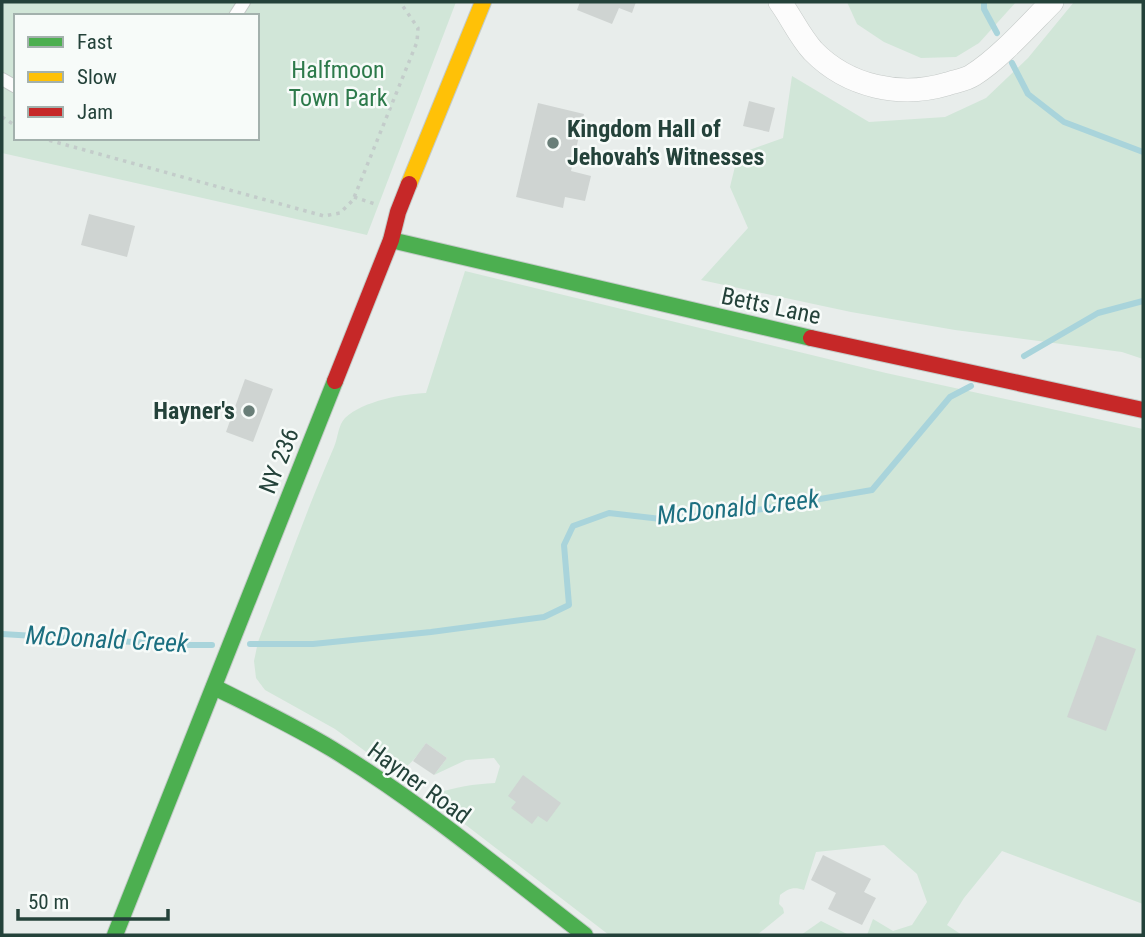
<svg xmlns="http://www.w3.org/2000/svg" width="1145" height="937" font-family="'Roboto Condensed',sans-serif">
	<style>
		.green { fill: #d1e6d8; fill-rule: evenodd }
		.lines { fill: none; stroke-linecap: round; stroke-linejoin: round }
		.stream { stroke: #a9d4db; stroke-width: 6 }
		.building { fill: #cfd4d2 }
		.lane-casing { stroke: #c5cac8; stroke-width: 14 }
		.street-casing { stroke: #c5cac8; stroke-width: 24 }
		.fast-casing { stroke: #c3cbc8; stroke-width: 18 }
		.slow-casing { stroke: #c3cbc8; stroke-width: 18 }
		.jam-casing { stroke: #c3cbc8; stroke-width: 18 }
		.path { stroke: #c3ccca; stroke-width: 3.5; stroke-dasharray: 3.5 5; stroke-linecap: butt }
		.lane { stroke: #fcfcfc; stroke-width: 12 }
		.street { stroke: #fcfcfc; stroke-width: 23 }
		.fast { stroke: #4caf50; stroke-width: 16 }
		.slow { stroke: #ffc107; stroke-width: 16 }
		.jam { stroke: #c62828; stroke-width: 16 }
		.poi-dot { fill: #697e78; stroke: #f7fbf9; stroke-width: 2.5 }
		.labels { text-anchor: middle; stroke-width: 5; stroke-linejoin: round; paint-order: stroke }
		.park-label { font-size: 24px; fill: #2d7a4b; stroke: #f7fbf9 }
		.poi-label { font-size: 24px; font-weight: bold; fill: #24423a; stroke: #f7fbf9; text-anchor: start }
		.street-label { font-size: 24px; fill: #24423a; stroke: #f7fbf9 }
		.water-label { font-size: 26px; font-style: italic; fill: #1c6f80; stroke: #f7fbf9 }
	</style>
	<rect width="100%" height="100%" fill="#e8edeb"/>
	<g class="green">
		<path d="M2,2h454l-89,233 -365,-82zM16,16h241v122h-241z"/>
		<polygon points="847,2 1016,2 979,43 956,57 921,58 884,42 857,24"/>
		<polygon points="1074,2 1143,2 1143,359 1122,352 955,330 851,312 701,280 748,228 730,187 738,154 783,138 792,76 869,122 945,117 986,98 1028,58"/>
		<path d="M465,271l421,102 257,56v475l-141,-53 -38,47 -17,27 15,10h-95l6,-16 20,12 19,-6 15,-23 -10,-28 -33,-29 -68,7 -12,38c-11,-4 -16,-1 -24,5l-1,9 4,4 1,5 -27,22h-148l-173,-133 -1,-8c20,-7 39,-10 60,-11l5,-17 -6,-8 -28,2 -32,15 13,-17 -21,-15c-9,13 -16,24 -31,30l-60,-44 -70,-39 -9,-12 -2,-17 4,-19c25,-65 48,-131 76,-195 4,-9 4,-22 11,-29 18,-17 57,-24 81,-25z"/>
		<polygon points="821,921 849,935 801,935"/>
	</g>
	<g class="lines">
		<g class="stream">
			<polyline points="984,2 984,9 997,33"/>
			<polyline points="1012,63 1028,94 1064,122 1143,152"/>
			<polyline points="1024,356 1098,313 1143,301"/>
			<polyline points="2,634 183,645 212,645"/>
			<polyline points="250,644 313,644 431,632 544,617 569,605 564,545 573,526 609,513 661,519 745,512 872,490 950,397 971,386"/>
		</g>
	</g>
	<g class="building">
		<polygon points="580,2 636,2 632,13 619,8 612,24 577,10"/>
		<polygon points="749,101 775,108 769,132 743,126"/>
		<polygon points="538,103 584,114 571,171 591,176 585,201 565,197 563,208 516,197"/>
		<polygon points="89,214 135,226 127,257 81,245"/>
		<polygon points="245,379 273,389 253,442 226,432"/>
		<polygon points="1097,635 1136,649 1106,731 1067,717"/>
		<polygon points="426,743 447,758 434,775 413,761"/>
		<polygon points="523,775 561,803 547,822 538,816 532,824 511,808 516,802 508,796"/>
		<polygon points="823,855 871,879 864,892 876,898 862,925 828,909 836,893 811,880"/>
	</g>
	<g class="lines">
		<g class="lane-casing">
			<g id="lane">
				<polyline points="235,16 244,2"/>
				<polyline points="2,79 16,87"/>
			</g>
		</g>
		<g class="street-casing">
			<path id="street" d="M780,2c11,15 20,35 33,49 35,36 88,47 134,33 8,-3 19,-4 26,-9 27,-17 56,-50 79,-73"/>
		</g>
		<g class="fast-casing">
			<g id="fast">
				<polyline points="391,240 811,338"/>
				<path d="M214,687c40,20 80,39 118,62 89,54 170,122 253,186"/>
				<polyline points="115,935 335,381"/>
			</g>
		</g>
		<g class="slow-casing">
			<polyline id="slow" points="409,184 483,2"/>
		</g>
		<g class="jam-casing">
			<g id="jam">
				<polyline points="811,338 1143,410"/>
				<polyline points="335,381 391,240 398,212 409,184"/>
			</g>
		</g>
		<g class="path">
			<polyline points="2,117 16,126"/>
			<polyline points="41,138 324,216 340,213 353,200 417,42 418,28 400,2"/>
			<polyline points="354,197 375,204"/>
		</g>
		<use href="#lane" class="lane"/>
		<use href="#street" class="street"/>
		<use href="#fast" class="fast"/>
		<use href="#slow" class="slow"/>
		<use href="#jam" class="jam"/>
	</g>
	<g class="poi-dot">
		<circle cx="553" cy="143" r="7"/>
		<circle cx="249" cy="411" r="7"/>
	</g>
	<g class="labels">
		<g class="park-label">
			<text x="338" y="78">Halfmoon<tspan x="338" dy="28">Town Park</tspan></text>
		</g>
		<g class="poi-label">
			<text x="567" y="137">Kingdom Hall of<tspan x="567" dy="28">Jehovah’s Witnesses</tspan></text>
			<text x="235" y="419" text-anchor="end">Hayner's</text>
		</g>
		<g class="street-label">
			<text transform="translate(771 306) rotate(12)" y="8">Betts Lane</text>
			<text transform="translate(279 461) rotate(-68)" y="8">NY 236</text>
			<text transform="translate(419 783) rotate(36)" y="8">Hayner Road</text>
		</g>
		<g class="water-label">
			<text transform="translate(738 507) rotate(-6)" y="9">McDonald Creek</text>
			<text transform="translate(107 639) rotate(3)" y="9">McDonald Creek</text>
		</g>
	</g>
	<rect width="1145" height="937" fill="none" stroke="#24423a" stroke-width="7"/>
	<rect x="14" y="14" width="245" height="126" fill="#f7fbf9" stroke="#a3b1ad" stroke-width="2"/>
	<rect x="28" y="37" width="35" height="10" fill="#4caf50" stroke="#a3b1ad" stroke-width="2"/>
	<text x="77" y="49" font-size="21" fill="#24423a">Fast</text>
	<rect x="28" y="72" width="35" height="10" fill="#ffc107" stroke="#a3b1ad" stroke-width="2"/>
	<text x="77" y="84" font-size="21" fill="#24423a">Slow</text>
	<rect x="28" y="107" width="35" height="10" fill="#c62828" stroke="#a3b1ad" stroke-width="2"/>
	<text x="77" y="119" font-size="21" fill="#24423a">Jam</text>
	<path d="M18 909v10h150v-10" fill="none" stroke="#24423a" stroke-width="3.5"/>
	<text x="28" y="909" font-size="21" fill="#24423a" stroke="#f7fbf9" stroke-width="5" paint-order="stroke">50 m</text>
</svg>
